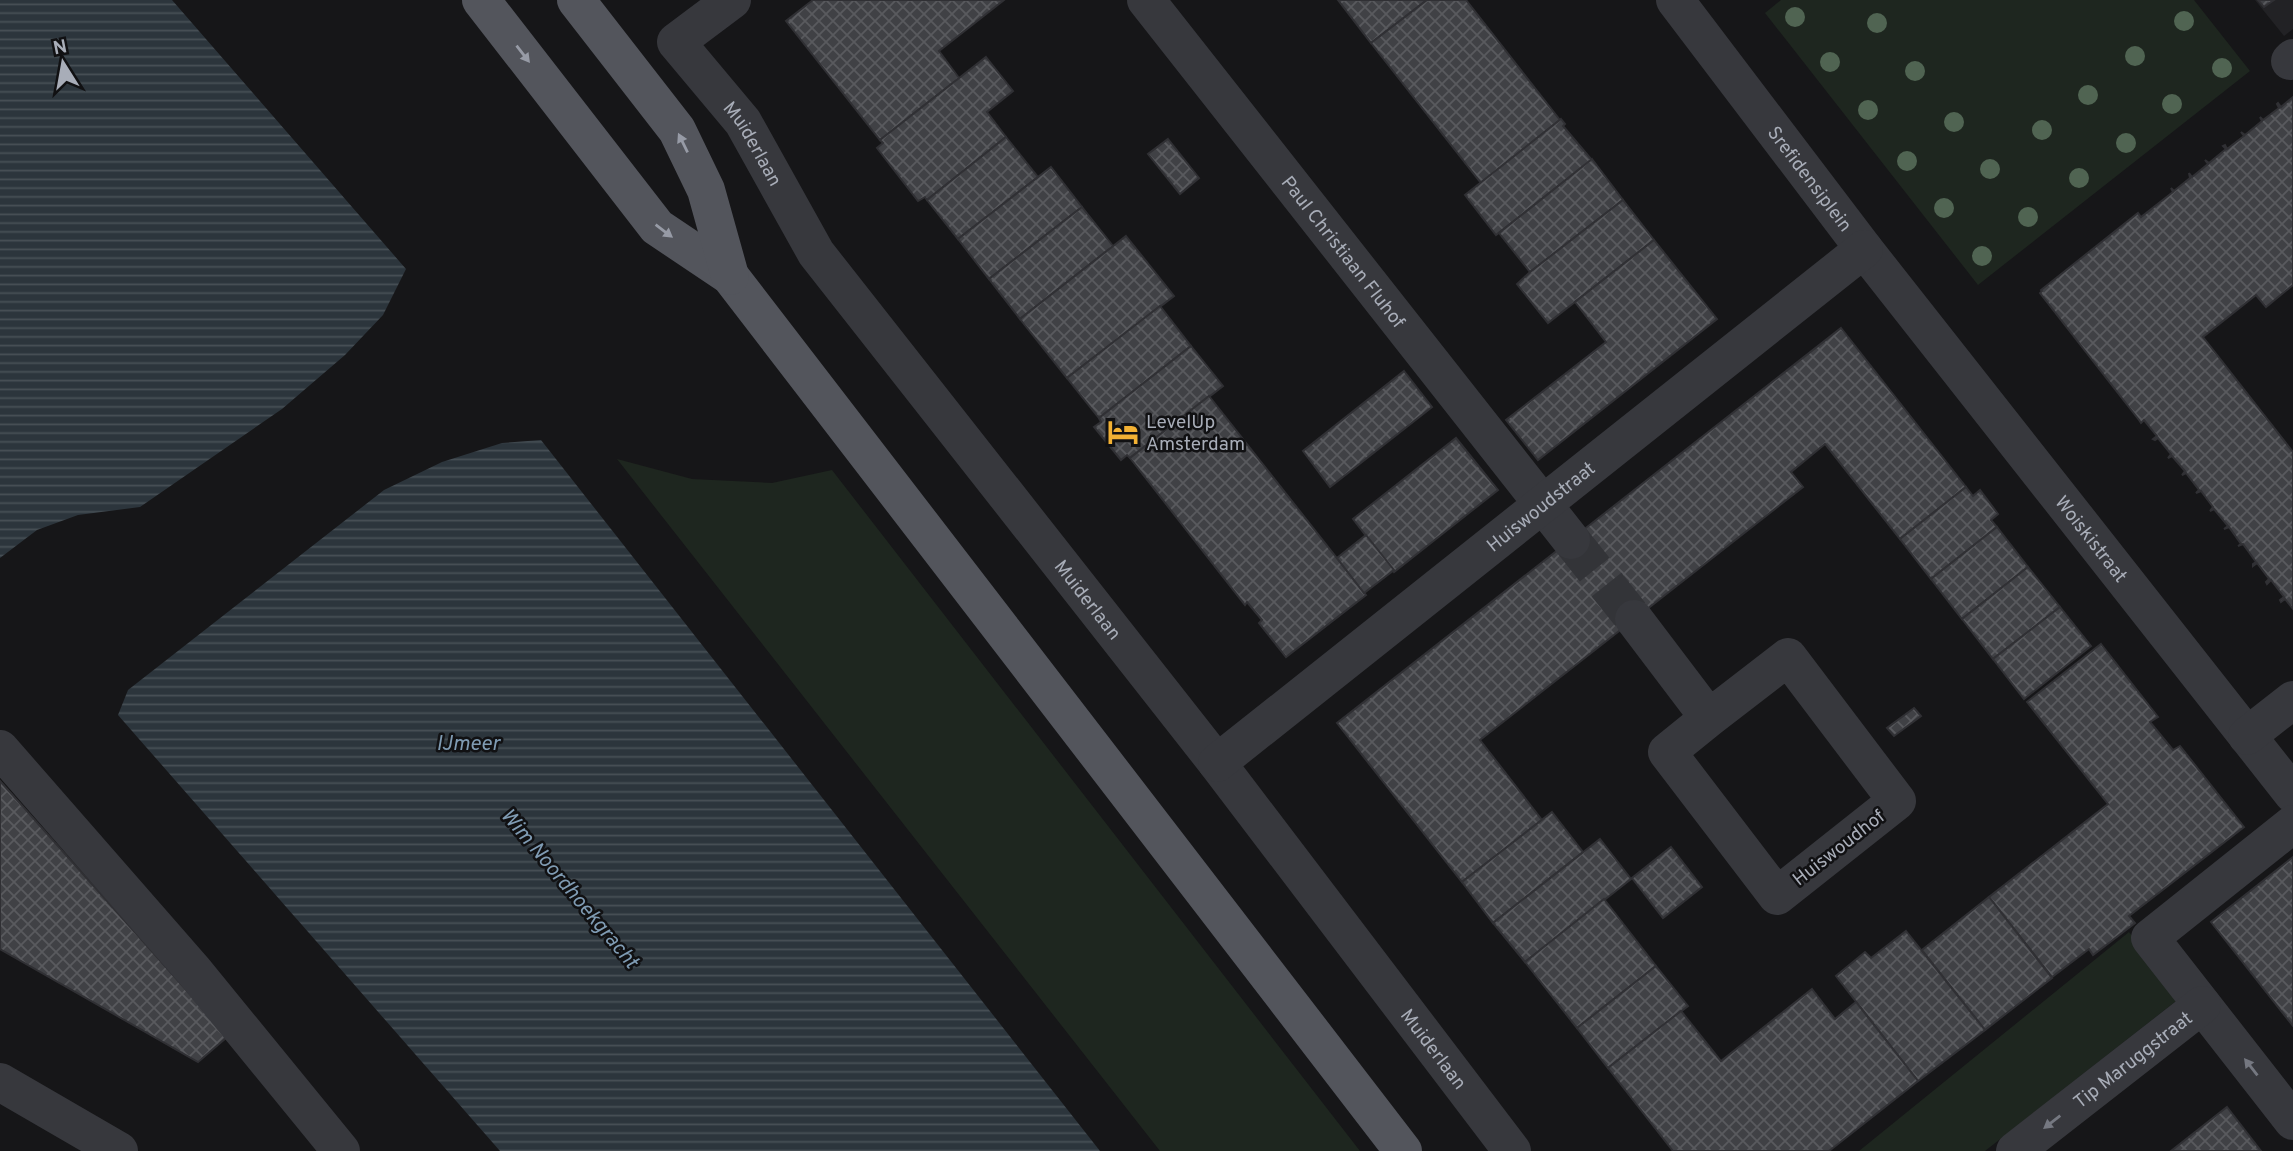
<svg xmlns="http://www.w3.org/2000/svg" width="2293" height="1151" font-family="Overpass,sans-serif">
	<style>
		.built { fill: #222225 }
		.green { fill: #1e261f }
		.water { fill: url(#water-rules) }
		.building { fill: url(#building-cross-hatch); stroke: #303034; stroke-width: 2 }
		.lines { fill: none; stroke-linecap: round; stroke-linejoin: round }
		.minor-tunnel { stroke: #333438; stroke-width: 38; stroke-dasharray: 38 19; stroke-linecap: butt }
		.minor { stroke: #37383d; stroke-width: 38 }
		.major { stroke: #53555c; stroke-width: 38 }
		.tree { fill: #506452 }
		.oneway { fill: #979ba6 }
		.oneway2 { fill: #757881 }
		.labels { text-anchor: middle; stroke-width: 5; stroke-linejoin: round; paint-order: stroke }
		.street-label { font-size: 19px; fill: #a8adb8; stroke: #111113 }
		.poi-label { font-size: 19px; fill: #a8adb8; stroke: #111113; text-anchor: start }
		.water-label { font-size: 21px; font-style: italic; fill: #7f9bb3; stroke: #111113 }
	</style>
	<defs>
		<pattern id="water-rules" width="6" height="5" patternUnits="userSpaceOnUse" patternTransform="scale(1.75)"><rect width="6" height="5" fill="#2c353c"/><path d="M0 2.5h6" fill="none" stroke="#485056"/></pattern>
		<pattern id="building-cross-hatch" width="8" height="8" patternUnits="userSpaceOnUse" patternTransform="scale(1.75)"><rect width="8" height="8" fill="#404145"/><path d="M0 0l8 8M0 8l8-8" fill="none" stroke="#595a5e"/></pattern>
	</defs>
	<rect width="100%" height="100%" fill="#161618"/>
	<polygon class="built" points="2255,0 2293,0 2293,29 2284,36"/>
	<g class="green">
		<polygon points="1781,0 2194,0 2250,71 1978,285 1765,13"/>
		<polygon points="617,459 692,479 772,483 832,470 1360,1151 1160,1151"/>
		<polygon points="2129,932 2180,998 1985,1151 1859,1151"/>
	</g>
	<g class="water">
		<polygon points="0,0 172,0 406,269 383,315 345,355 282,409 140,507 78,515 37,530 0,558"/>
		<polygon points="541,440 1100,1151 500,1151 118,715 128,690 384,490 442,462 502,443"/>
	</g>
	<g class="building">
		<polygon points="813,0 1004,0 939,51 959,78 880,140 786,21"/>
		<polygon points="1338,0 1427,0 1371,43"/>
		<polygon points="1427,0 1466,0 1560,120 1481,183 1371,43"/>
		<polygon points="2258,0 2274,0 2264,7"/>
		<polygon points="986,57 1013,91 987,112 1006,137 927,200 925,197 918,201 877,148 883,143 880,140"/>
		<polygon points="2293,97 2293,285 2266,307 2256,295 2203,337 2293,452 2293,609 2285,599 2281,602 2280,600 2284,597 2271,580 2267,584 2266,582 2269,579 2257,563 2253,566 2253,564 2256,562 2243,544 2238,546 2241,544 2229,527 2224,529 2228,526 2214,509 2210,511 2213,507 2201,491 2196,493 2199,490 2186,473 2182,475 2185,471 2172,456 2168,458 2171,454 2158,438 2155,440 2153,439 2157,436 2144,420 2141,423 2139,420 2040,293 2042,291 2041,290 2138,213 2141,217 2173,192 2171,188 2174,191 2190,178 2189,173 2192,177 2208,164 2205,160 2209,163 2226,149 2223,146 2225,145 2227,149 2244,136 2241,132 2245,135 2262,121 2260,117 2263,120 2279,108 2277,104 2278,103 2281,107"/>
		<polygon points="1561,119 1565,124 1563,126 1592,160 1496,235 1465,195"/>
		<polygon points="1006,137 1038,177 958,239 927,200"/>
		<polygon points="1168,139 1199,178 1180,194 1148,154"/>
		<polygon points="1592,159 1623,200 1530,272 1499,233"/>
		<polygon points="1051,167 1082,207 989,279 958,239"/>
		<polygon points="1623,200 1654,240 1548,323 1517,284 1530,272"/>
		<polygon points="1082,207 1113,246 1020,319 989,279"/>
		<polygon points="1126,236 1174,296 1067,378 1020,319"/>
		<polygon points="1654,240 1717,319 1538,460 1506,420 1606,342 1575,302"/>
		<polygon points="1160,306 1191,346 1099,418 1067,378"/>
		<polygon points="1841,328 1966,487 1900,539 1825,444 1791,472 1803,487 1480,740 1542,820 1462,882 1337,723"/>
		<polygon points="1191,346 1223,386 1130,458 1127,455 1121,460 1094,427 1101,422 1099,418"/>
		<polygon points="1404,371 1432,407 1330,487 1303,451"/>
		<polygon points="1209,396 1366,595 1286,657 1259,623 1262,620 1247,602 1245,605 1130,458"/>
		<polygon points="1456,438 1498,490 1394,572 1353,519"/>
		<polygon points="1966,487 1973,496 1980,490 1998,514 1991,520 1997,527 1931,579 1900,539"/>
		<polygon points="1997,527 2028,567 1962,619 1931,579"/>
		<polygon points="1366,535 1394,570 1364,593 1337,558"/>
		<polygon points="2028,567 2060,607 1993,659 1962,619"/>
		<polygon points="2060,607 2091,646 2024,699 1993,659"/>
		<polygon points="2101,644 2158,717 2150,722 2173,750 2180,746 2244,827 2129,916 2135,923 2093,955 2089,949 2052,977 1989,897 2108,804 2027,702"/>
		<polygon points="1914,708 1921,716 1894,736 1887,728"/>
		<polygon points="0,781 222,1030 226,1038 198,1062 0,949"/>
		<polygon points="1552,812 1583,852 1493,923 1462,882"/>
		<polygon points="1600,839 1631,879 1525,962 1493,923"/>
		<polygon points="1671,847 1702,887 1663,918 1632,878"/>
		<polygon points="2293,857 2293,1026 2211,922"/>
		<polygon points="1989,897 2052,978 1985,1030 1922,950"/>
		<polygon points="1604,899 1656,966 1577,1028 1525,962"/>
		<polygon points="1906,931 1985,1030 1918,1081 1836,976 1865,952 1871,958"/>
		<polygon points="1656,966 1688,1006 1608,1068 1577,1028"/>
		<polygon points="1812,989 1835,1019 1856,1002 1918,1081 1829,1151 1673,1151 1608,1068 1681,1011 1721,1061"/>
		<polygon points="2227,1107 2261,1151 2171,1151"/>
	</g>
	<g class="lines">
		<polyline class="minor-tunnel" points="1571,540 1634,619"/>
		<g class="minor">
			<path id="s1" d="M732,0l-56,42 67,80 73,131 401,510 295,388"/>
			<path id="s2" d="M1146,0l425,540"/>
			<path id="s3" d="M1675,0l189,249 429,545"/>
			<polyline points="2290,61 2293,58"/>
			<polyline points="1634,619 1709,718 1788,657 1897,801 1777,896 1667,752 1709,718"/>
			<polyline points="2247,736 2293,700"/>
			<polyline points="0,749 194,971 341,1151"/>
			<path id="s4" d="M1217,763l647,-514"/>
			<polyline points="2293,824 2150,938 2293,1121"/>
			<polyline points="0,1082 119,1151"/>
			<path id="s5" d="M2015,1151l187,-146"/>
		</g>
		<g class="major">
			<polyline points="481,0 657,227 730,276 1403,1151"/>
			<polyline points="576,0 677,130 706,190 730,276"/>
		</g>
	</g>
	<g class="tree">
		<circle cx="1795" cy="17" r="10"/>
		<circle cx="2184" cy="21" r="10"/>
		<circle cx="1877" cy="23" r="10"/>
		<circle cx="2135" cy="56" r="10"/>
		<circle cx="1830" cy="62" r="10"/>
		<circle cx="2222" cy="68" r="10"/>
		<circle cx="1915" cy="71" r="10"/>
		<circle cx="2088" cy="95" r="10"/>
		<circle cx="2172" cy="104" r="10"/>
		<circle cx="1868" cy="110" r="10"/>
		<circle cx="1954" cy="122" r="10"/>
		<circle cx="2042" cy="130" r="10"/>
		<circle cx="2126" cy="143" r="10"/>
		<circle cx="1907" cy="161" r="10"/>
		<circle cx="1990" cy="169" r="10"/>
		<circle cx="2079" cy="178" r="10"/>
		<circle cx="1944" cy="208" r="10"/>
		<circle cx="2028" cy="217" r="10"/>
		<circle cx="1982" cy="256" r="10"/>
	</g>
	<defs><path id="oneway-solid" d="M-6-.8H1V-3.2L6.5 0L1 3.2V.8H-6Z" transform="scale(1.75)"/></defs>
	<g class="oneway">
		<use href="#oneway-solid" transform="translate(523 54) rotate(52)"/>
		<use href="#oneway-solid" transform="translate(683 143) rotate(-116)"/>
		<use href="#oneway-solid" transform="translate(664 231) rotate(37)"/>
	</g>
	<g class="oneway2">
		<use href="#oneway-solid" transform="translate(2251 1067) rotate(-128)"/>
		<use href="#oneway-solid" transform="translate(2052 1122) rotate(142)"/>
	</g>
	<defs>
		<g id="hotel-bare" transform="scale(2.415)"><path d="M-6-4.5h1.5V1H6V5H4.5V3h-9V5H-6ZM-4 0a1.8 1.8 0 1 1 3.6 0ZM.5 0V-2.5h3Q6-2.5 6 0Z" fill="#f2b134" stroke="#111113" stroke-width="2.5" paint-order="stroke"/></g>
	</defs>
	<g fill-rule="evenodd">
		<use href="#hotel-bare" x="1123" y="432"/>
	</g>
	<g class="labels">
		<g class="street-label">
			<text dy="7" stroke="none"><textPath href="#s1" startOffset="198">Muiderlaan</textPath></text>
			<text dy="7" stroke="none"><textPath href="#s3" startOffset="224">Srefidensiplein</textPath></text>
			<text dy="7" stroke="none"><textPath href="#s2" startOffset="320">Paul Christiaan Fluhof</textPath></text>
			<text dy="7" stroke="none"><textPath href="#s4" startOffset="413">Huiswoudstraat</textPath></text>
			<text dy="7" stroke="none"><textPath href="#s3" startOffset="681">Woiskistraat</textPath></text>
			<text dy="7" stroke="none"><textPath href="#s1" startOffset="765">Muiderlaan</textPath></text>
			<text transform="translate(1838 847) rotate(-38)" y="7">Huiswoudhof</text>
			<text dy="7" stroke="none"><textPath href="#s1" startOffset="1332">Muiderlaan</textPath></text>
			<text dy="7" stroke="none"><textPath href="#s5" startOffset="149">Tip Maruggstraat</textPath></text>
		</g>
		<g class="poi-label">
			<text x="1146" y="428">LevelUp<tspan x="1146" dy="22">Amsterdam</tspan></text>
		</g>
		<g class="water-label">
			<text x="468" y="750">IJmeer</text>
			<text transform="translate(570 888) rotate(50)" y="7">Wim Noordhoekgracht</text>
		</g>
	</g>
	<g transform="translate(63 63) rotate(349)" stroke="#111113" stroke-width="5" paint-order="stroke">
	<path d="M0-5L12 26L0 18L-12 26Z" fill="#a8adb8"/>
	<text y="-10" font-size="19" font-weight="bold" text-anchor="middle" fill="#a8adb8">N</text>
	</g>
</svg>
